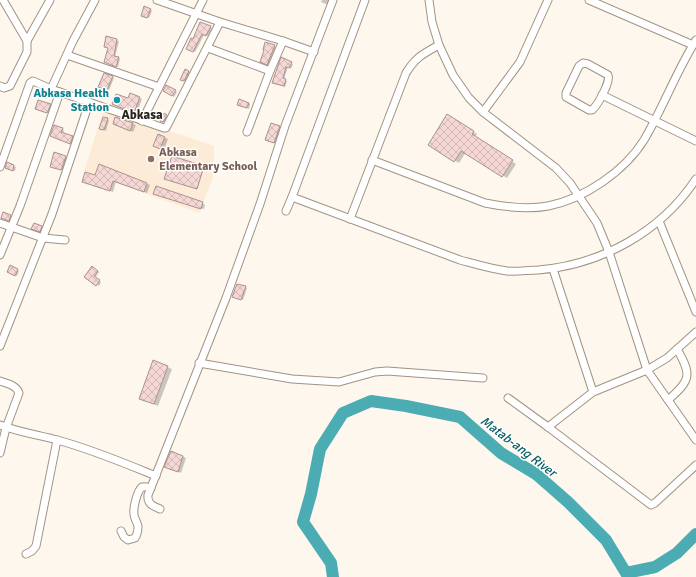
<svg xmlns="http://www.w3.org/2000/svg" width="696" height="577" font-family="Signika,sans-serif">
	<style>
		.built { fill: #fcebd6 }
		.shadow { fill: #0003 }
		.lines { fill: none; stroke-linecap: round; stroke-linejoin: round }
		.river { stroke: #4cacb4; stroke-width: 12 }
		.building { fill: url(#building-cross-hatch); stroke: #ac928f }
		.street-casing { stroke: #a29381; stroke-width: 9 }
		.street { stroke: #fff; stroke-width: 7 }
		.culture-dot { fill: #0f9aa8; stroke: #fff; stroke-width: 1.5 }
		.education-dot { fill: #8d6e63; stroke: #fff; stroke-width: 1.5 }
		.labels { text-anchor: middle; stroke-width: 3; stroke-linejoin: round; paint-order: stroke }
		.culture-label { font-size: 12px; font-weight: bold; fill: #0d838f; stroke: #fff; text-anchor: end }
		.education-label { font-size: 12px; font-weight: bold; fill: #785e54; stroke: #fff; text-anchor: start }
		.neighbourhood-label { font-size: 13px; font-weight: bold; fill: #2b251d; stroke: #fff }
		.water-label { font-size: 13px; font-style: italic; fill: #0a5e64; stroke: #fff }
	</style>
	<defs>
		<pattern id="building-cross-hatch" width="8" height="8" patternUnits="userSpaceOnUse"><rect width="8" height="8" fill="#f5d8d5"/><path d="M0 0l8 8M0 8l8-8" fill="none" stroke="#d2b9b6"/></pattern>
	</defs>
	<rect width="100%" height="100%" fill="#fdf7ee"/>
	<polygon class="built" points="104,109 214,146 213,177 199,213 84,171"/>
	<g class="shadow">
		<polygon points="322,0 330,0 328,5 321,2"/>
		<polygon points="150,10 152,11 149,18 144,16"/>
		<polygon points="210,27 212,28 208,36 204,35 195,52 187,48 194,41"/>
		<polygon points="107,38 119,41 115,57 120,59 118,67 107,63 109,48"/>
		<polygon points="274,46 276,47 269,65 263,63"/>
		<polygon points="282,59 293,64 291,69 288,67 284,79 287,81 285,87 273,83"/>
		<polygon points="185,70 191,73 186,82 181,79"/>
		<polygon points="112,77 114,78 109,90 101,87"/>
		<polygon points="166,86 177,92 174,97 164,91"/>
		<polygon points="139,98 142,99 137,113 116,105"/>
		<polygon points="249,103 250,104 249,109 240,105"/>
		<polygon points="50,105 52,106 49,113 38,110"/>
		<polygon points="165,115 168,117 165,123 163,122"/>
		<polygon points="104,118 109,120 106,131 102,129"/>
		<polygon points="452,118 477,134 475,137 516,164 507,178 466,152 459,163 429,145"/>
		<polygon points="114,124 133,124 136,125 133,132"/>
		<polygon points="279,127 281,128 276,143 268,141"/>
		<polygon points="62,129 64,130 63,134 74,138 72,144 53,137"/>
		<polygon points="159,135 168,139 164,150 157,147"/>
		<polygon points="66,157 67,158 63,170 53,167"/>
		<polygon points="172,157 204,168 197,189 165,178"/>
		<polygon points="8,164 16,167 15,171 8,169"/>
		<polygon points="100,165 150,185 147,193 116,181 113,192 86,183 96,176"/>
		<polygon points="154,194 202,203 205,205 204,209"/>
		<polygon points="11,267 19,271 17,276 8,272"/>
		<polygon points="92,268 99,272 95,278 101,282 99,286 86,277"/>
		<polygon points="245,287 247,288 243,300 235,297"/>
		<polygon points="167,367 172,369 158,406 144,400"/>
		<polygon points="171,452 186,458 181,473 169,468"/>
	</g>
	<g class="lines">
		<polyline class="river" points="333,577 331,563 303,522 311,494 320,449 343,413 371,401 406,406 460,417 501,453 536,474 568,502 606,540 626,573 655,567 677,553 696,534"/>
	</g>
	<g class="building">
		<polygon points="144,6 151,9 147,18 141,16"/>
		<polygon points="200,22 211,26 206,36 202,34 193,52 186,49 191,38 193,39"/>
		<polygon points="106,36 117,39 114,56 119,57 116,67 104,62 108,48 104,47"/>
		<polygon points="265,42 275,45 267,65 260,62 264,50 263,50"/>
		<polygon points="281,57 292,62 289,68 286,67 283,78 286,79 284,86 272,83"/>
		<polygon points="185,69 189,71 184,81 180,80"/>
		<polygon points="104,73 113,76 107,90 98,87"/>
		<polygon points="166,85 176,90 172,96 163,91"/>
		<polygon points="130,93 140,97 134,113 112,104 116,94 128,98"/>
		<polygon points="239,99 249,103 247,108 237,105"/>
		<polygon points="38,100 51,104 47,113 35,109"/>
		<polygon points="164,113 167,115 163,122 160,121"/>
		<polygon points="447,114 474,131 472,134 513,160 502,177 461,151 454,162 428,145"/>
		<polygon points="103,117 108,118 104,130 99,129"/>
		<polygon points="115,117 133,123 130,131 113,124"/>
		<polygon points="271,123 280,126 274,143 265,140"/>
		<polygon points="54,125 63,128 61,132 73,136 70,144 50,136"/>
		<polygon points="158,134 165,137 160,149 153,146"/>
		<polygon points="54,152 66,156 61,170 50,167"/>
		<polygon points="172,156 204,166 197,189 164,179"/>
		<polygon points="7,162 14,165 13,171 5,168"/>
		<polygon points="99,164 147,183 144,192 113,181 110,191 82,182 85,172 95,175"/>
		<polygon points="156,186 203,202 201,209 153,194"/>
		<polygon points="3,212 11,215 9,221 1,218"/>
		<polygon points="34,223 42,226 40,232 31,229"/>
		<polygon points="10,265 18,269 15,276 7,272"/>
		<polygon points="92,266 98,271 94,276 100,280 96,286 84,277"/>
		<polygon points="237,284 246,286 241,300 232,297"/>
		<polygon points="153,360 168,366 154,404 139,399"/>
		<polygon points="171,451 183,456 178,472 164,467"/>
	</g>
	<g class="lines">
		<g class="street-casing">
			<g id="street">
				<polyline points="157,0 220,22 283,41 314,52"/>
				<polyline points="429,0 432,22 439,45 453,75 469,98 483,112 556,168 570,183 597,223 609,252 647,370 696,440"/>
				<polyline points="589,0 693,45"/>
				<polyline points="27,41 50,0"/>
				<polyline points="208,48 270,71"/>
				<polyline points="67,55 159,87"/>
				<path d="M583,63l5,1 20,11c3,6 -10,30 -16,35h-3l-23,-13v-4l13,-27z"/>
				<polyline points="0,86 4,88 10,86 27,52 27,41 3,0"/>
				<polyline points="51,89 73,41 95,0"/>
				<polyline points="602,95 696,141"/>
				<polyline points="483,112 520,62 548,0"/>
				<polyline points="142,121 203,0"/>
				<polyline points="247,132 270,71 283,41"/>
				<path d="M372,160l113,43c20,4 42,7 63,3 36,-7 77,-35 96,-66 19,-32 32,-68 52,-100"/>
				<polyline points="0,167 30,83 33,81 51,89 164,128 166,128 220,22"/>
				<path d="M292,197l168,63c15,4 31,9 47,11 10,1 21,-1 31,-1 63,-5 123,-38 158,-91"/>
				<polyline points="286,211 292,197 365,0"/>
				<path d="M350,219l56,-146c10,-16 17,-19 33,-28"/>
				<polyline points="659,221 696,312"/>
				<polyline points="0,223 43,238 65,240"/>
				<polyline points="0,255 20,206 60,92"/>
				<polyline points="553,269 593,392"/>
				<polyline points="696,332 667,358 647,370 593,392 548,427 651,505 655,503 696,465"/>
				<polyline points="0,346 52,214 89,103"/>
				<polyline points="199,363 292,379 339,382 375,372 387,371 483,378"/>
				<path d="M0,381c8,3 16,4 19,12l-13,35 -6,25"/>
				<polyline points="508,398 548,427"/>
				<path d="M668,400c23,-20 24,-25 9,-51"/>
				<path d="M0,425c19,7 38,10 57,15 34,9 67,23 99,36"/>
				<path d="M160,509c-7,-3 -13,-5 -12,-14l78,-197 34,-94 25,-78 48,-126"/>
				<path d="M121,531l3,6 4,3 7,-2c2,-3 3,-8 3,-12 -1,-4 -4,-8 -4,-12 -1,-6 3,-23 8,-27 3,-1 6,0 9,1"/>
				<polyline points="26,554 32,551 36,546 57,440"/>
			</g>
		</g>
		<use href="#street" class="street"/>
	</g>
	<circle class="culture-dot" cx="117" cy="100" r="4"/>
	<circle class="education-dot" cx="151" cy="159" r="4"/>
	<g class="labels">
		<g class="culture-label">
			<text x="109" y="97">Abkasa Health<tspan x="109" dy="14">Station</tspan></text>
		</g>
		<g class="education-label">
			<text x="159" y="156">Abkasa<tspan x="159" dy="14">Elementary School</tspan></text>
		</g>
		<g class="neighbourhood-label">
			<text x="142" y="119">Abkasa</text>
		</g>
		<g class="water-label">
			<text transform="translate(519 446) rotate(37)" y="5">Matab-ang River</text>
		</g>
	</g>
</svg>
